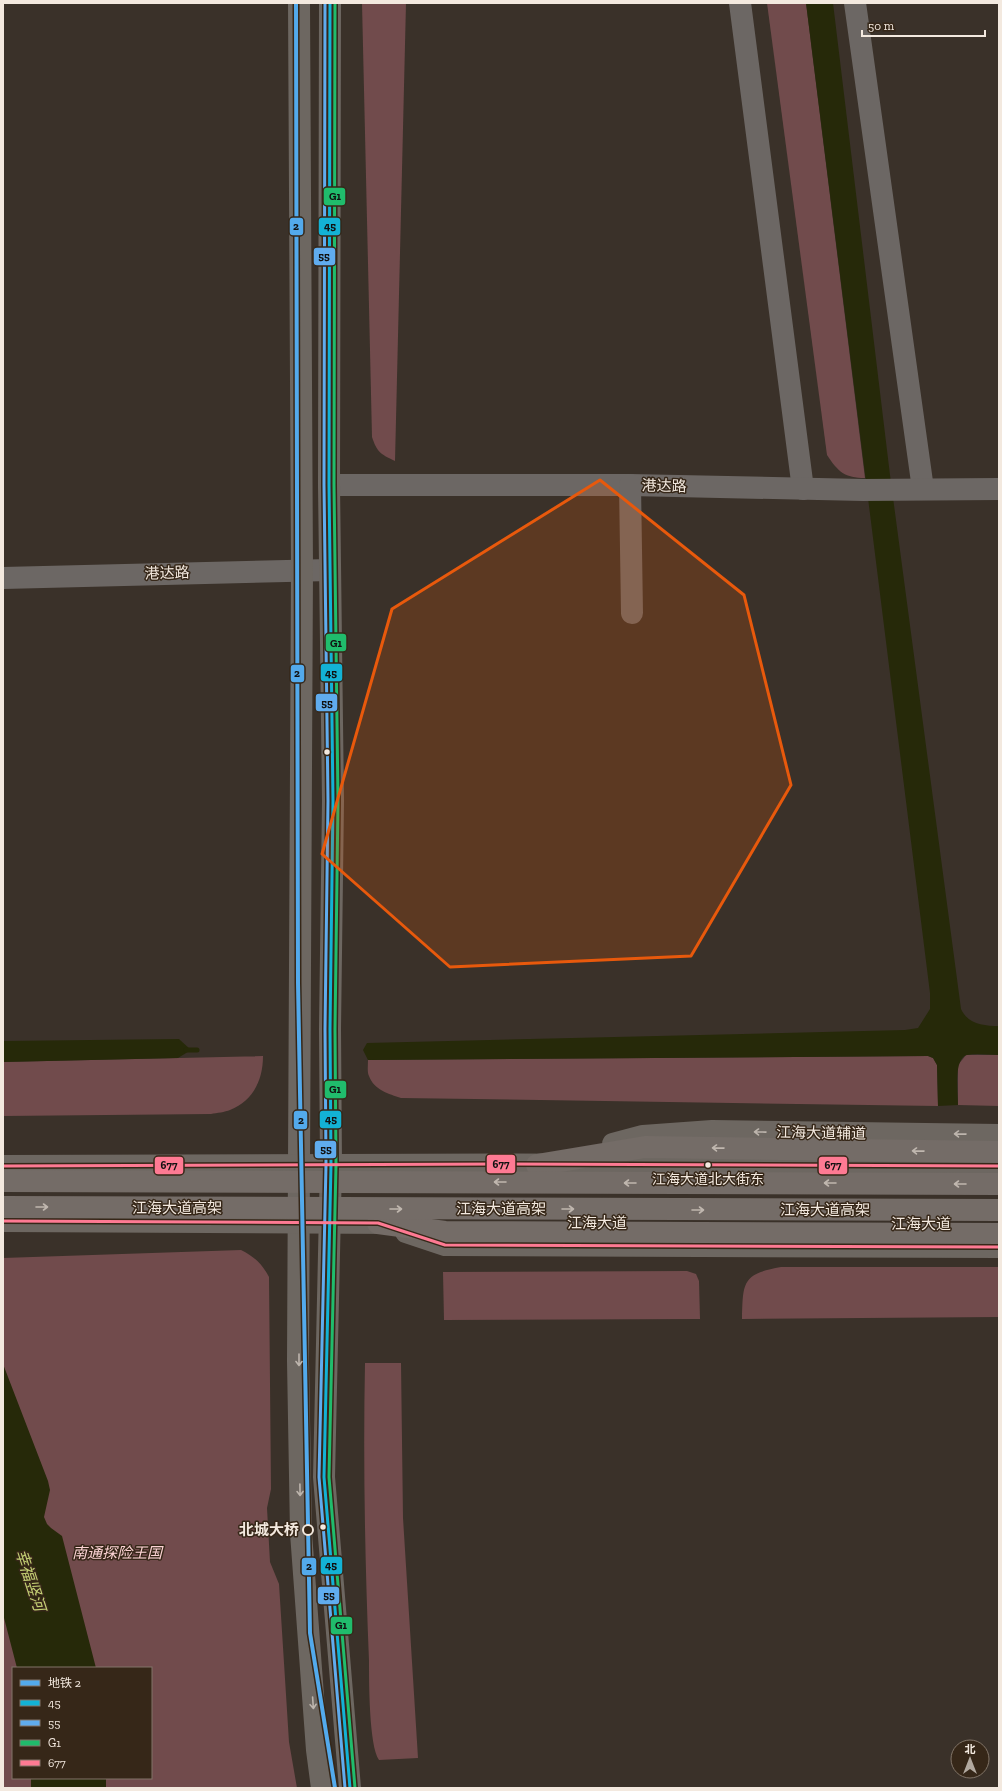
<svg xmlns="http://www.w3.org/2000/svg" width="1002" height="1791" font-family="'Zilla Slab','Noto Sans SC',serif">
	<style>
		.green { fill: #714b4c; fill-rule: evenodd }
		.water { fill: #262909 }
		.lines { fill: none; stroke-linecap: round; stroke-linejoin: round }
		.stream { stroke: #262909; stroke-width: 5 }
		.minor { stroke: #6c6764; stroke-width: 22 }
		.major { stroke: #6d6761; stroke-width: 22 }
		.highway { stroke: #746c67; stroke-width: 22 }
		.highway-bridge { stroke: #746c67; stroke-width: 22 }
		.bus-1-casing { stroke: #362718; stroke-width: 6 }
		.bus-2-casing { stroke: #362718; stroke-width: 6 }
		.bus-3-casing { stroke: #362718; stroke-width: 6 }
		.bus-4-casing { stroke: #362718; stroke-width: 6 }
		.bus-1 { stroke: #13b2d5; stroke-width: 3 }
		.bus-2 { stroke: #60acee; stroke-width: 3 }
		.bus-3 { stroke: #20bc6c; stroke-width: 3 }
		.bus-4 { stroke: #fe7a93; stroke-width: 3 }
		.metro-1-casing { stroke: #362718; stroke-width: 7 }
		.metro-1 { stroke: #53aaec; stroke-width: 4 }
		.oneway { stroke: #bdb5ad }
		.oneway2 { stroke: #c0b7af }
		.marked { fill: #e8590c; fill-opacity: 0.2; stroke: #e8590c; stroke-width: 3; stroke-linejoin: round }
		.bus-dot { fill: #f3e9df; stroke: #362718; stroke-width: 1.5 }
		.stop-dot { fill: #362718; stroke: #f3e9df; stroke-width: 2 }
		.labels { text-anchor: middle; stroke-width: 3; stroke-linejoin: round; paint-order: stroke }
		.bus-label { font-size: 14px; fill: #f3e9df; stroke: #362718 }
		.street-label { font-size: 15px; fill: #f3e9df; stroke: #362718 }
		.stop-label { font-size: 15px; font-weight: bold; fill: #f3e9df; stroke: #362718; text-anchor: end }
		.park-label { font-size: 15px; font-style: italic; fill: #fcd3d4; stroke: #362718 }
		.water-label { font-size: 16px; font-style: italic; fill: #c4d074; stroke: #362718 }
		.line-badge { stroke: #362718; stroke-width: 1.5 }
		.pale-badge-label { font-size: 11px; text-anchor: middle; font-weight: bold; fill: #111 }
	</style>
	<rect width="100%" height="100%" fill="#3a3129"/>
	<g class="green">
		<path d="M362,3h44l-11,458c-15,-7 -18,-9 -23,-24z"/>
		<path d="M767,3h39l59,475c-20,0 -27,-6 -38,-23z"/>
		<polygon points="966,1055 999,1055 999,1106 958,1105 958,1065"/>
		<path d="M263,1056c0,24 -10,45 -33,54 -5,2 -13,3 -19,4l-208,2v-54z"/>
		<path d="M928,1056l5,2 4,7 1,41 -537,-8c-12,-4 -27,-8 -32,-22 -2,-4 -1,-11 -1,-16z"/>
		<path d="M241,1250c14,7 21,14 28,27l2,212 -4,19 3,54 9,22 10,158 8,46h-294v-530zM13,1668h138v110h-138z"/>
		<path d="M781,1267h218v50l-257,2c1,-37 0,-45 39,-52z"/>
		<polygon points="687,1271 696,1274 699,1281 700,1319 444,1320 443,1272"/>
		<path d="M365,1363h36l2,155 15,240 -39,2c-10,-14 -10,-79 -10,-99 -4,-99 -6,-198 -4,-298z"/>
	</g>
	<g class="water">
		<path d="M806,3h27l57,472 71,534c7,15 22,17 38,17v29c-10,0 -22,-2 -32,0 -14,4 -9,39 -9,50l-20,1 -1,-41 -4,-7 -5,-2 -560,4 -5,-10 4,-7 538,-13 13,-2 12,-19v-16z"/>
		<polygon points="179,1039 191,1050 178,1058 3,1062 3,1041"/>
		<polygon points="3,1364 48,1481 50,1490 44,1517 47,1524 51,1528 62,1536 96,1668 17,1668 3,1614"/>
		<rect x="31" y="1778" width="75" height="10"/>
	</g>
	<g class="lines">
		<polyline class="stream" points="186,1050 197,1050"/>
		<g class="minor">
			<polyline points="740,3 803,489"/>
			<polyline points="855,3 923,489"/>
			<polyline points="329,485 630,485 863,490 999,489"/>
			<polyline points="630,485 632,613"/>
			<polyline points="3,578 330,570"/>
		</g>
		<g class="major">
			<polyline points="299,3 302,570 298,1361 301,1533 317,1750 322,1788"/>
			<polyline points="330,3 329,485 333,801 330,1029 331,1165 324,1477 350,1788"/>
			<polyline points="613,1144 643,1136 712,1131 999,1135"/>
			<path d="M3,1166c332,-2 664,-2 996,0"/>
			<polyline points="3,1221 398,1223"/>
			<polyline points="406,1232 445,1245 999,1247"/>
		</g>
		<g class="highway">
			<polyline points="537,1165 645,1147 999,1152"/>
			<polyline points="378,1223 445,1232 999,1234"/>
		</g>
		<g class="highway-bridge">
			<polyline points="3,1181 999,1184"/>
			<polyline points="3,1207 999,1210"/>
		</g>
		<g class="bus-1-casing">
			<polyline id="bus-1" points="330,3 329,485 333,801 330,1029 331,1165 324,1477 350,1788"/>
		</g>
		<g class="bus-2-casing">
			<polyline id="bus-2" points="325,3 324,485 328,801 325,1029 326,1165 319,1477 345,1788"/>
		</g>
		<g class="bus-3-casing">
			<polyline id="bus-3" points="335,3 334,485 338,801 335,1029 336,1165 329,1477 355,1788"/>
		</g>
		<g class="bus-4-casing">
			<g id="bus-4">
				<polyline points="3,1166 501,1164 999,1166"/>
				<polyline points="3,1221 378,1223 445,1245 999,1247"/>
			</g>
		</g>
		<use href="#bus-1" class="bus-1"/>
		<use href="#bus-2" class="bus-2"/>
		<use href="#bus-3" class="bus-3"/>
		<use href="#bus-4" class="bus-4"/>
		<g class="metro-1-casing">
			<polyline id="metro-1" points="296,3 298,983 310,1633 335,1788"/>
		</g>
		<use href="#metro-1" class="metro-1"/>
	</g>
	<defs><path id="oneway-shaft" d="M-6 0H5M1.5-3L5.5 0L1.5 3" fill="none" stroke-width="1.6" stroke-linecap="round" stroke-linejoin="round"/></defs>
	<g class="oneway">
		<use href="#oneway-shaft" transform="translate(760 1132) rotate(-179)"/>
		<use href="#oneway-shaft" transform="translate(960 1134) rotate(-179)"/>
		<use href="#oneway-shaft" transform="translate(299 1360) rotate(90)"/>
		<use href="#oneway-shaft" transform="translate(300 1490) rotate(89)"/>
		<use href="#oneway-shaft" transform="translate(313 1703) rotate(86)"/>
	</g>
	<g class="oneway2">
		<use href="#oneway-shaft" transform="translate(718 1148) rotate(-179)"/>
		<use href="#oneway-shaft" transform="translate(918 1151) rotate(-179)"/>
		<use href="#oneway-shaft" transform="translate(500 1182) rotate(-180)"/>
		<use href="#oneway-shaft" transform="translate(630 1183) rotate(-180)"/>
		<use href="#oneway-shaft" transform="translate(830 1183) rotate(-180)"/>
		<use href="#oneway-shaft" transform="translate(960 1184) rotate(-180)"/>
		<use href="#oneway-shaft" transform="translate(42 1207)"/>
		<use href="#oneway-shaft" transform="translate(396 1209)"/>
		<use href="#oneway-shaft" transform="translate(568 1209)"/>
		<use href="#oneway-shaft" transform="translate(698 1210)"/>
	</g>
	<path class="marked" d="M600,480l144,115 47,190 -100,171 -241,11 -128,-113 70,-245z"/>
	<g class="bus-dot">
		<circle cx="327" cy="752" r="3.5"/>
		<circle cx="708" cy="1165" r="3.5"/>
		<circle cx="323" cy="1527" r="3.5"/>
	</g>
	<circle class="stop-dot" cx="308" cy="1530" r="5"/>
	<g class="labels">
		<g class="bus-label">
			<text x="708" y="1184">江海大道北大街东</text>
		</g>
		<g class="street-label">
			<text transform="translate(664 486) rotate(1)" y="5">港达路</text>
			<text transform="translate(167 573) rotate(-2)" y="5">港达路</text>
			<text transform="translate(821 1133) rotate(1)" y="5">江海大道辅道</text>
			<text x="177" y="1213">江海大道高架</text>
			<text x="501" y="1214">江海大道高架</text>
			<text x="825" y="1215">江海大道高架</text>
			<text x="597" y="1228">江海大道</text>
			<text x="921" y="1229">江海大道</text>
		</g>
		<g class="stop-label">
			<text x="299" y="1535">北城大桥</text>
		</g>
		<g class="park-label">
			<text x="117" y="1558">南通探险王国</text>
		</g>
		<g class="water-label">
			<text transform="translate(31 1580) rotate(72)" y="6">幸福竖河</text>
		</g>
	</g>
	<g class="line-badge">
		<rect x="323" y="187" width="23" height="19" rx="4" fill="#20bc6c"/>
		<rect x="318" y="217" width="23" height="19" rx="4" fill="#13b2d5"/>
		<rect x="289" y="217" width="15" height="19" rx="4" fill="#53aaec"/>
		<rect x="313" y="247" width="23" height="19" rx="4" fill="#60acee"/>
		<rect x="325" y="633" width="22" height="19" rx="4" fill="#20bc6c"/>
		<rect x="320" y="663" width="23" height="19" rx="4" fill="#13b2d5"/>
		<rect x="290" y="664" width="15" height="19" rx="4" fill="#53aaec"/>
		<rect x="315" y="693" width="23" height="19" rx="4" fill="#60acee"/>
		<rect x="324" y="1080" width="23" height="19" rx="4" fill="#20bc6c"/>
		<rect x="319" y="1110" width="23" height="19" rx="4" fill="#13b2d5"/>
		<rect x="293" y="1110" width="15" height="20" rx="4" fill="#53aaec"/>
		<rect x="314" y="1140" width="23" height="19" rx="4" fill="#60acee"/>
		<rect x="486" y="1154" width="30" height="20" rx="4" fill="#fe7a93"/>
		<rect x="154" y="1156" width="30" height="19" rx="4" fill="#fe7a93"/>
		<rect x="818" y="1156" width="30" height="19" rx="4" fill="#fe7a93"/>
		<rect x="320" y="1556" width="23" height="19" rx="4" fill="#13b2d5"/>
		<rect x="301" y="1557" width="16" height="19" rx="4" fill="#53aaec"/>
		<rect x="317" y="1586" width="23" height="19" rx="4" fill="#60acee"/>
		<rect x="330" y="1616" width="23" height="19" rx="4" fill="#20bc6c"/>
	</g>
	<g class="pale-badge-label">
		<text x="335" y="200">G1</text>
		<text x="330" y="230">45</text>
		<text x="296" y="230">2</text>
		<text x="324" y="260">55</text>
		<text x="336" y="647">G1</text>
		<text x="331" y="677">45</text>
		<text x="297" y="677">2</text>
		<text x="327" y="707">55</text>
		<text x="335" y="1093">G1</text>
		<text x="331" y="1123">45</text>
		<text x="301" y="1124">2</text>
		<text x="326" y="1153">55</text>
		<text x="501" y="1168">677</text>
		<text x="169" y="1169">677</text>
		<text x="833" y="1169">677</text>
		<text x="331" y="1569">45</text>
		<text x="309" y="1570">2</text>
		<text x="329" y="1599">55</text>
		<text x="341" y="1629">G1</text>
	</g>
	<rect width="1002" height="1791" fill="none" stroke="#f3e9df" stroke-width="8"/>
	<rect x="12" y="1667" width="140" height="112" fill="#362718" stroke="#827568"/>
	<rect x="20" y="1680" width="20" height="6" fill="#53aaec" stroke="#827568"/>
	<text x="48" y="1687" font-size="12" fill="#f3e9df">地铁 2</text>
	<rect x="20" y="1700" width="20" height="6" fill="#13b2d5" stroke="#827568"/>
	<text x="48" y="1707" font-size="12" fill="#f3e9df">45</text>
	<rect x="20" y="1720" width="20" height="6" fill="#60acee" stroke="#827568"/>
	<text x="48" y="1727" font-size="12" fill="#f3e9df">55</text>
	<rect x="20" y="1740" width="20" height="6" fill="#20bc6c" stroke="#827568"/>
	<text x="48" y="1747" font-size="12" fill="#f3e9df">G1</text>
	<rect x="20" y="1760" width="20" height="6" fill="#fe7a93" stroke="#827568"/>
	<text x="48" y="1767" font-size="12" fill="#f3e9df">677</text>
	<g transform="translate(970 1759)"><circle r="19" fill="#362718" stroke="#827568"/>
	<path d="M0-3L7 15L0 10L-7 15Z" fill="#b2a99f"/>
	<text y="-6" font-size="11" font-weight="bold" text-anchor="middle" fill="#f3e9df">北</text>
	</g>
	<path d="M862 30v6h123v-6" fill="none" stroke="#f3e9df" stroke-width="2"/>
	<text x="868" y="30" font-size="12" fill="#f3e9df" stroke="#362718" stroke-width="3" paint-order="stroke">50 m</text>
</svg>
